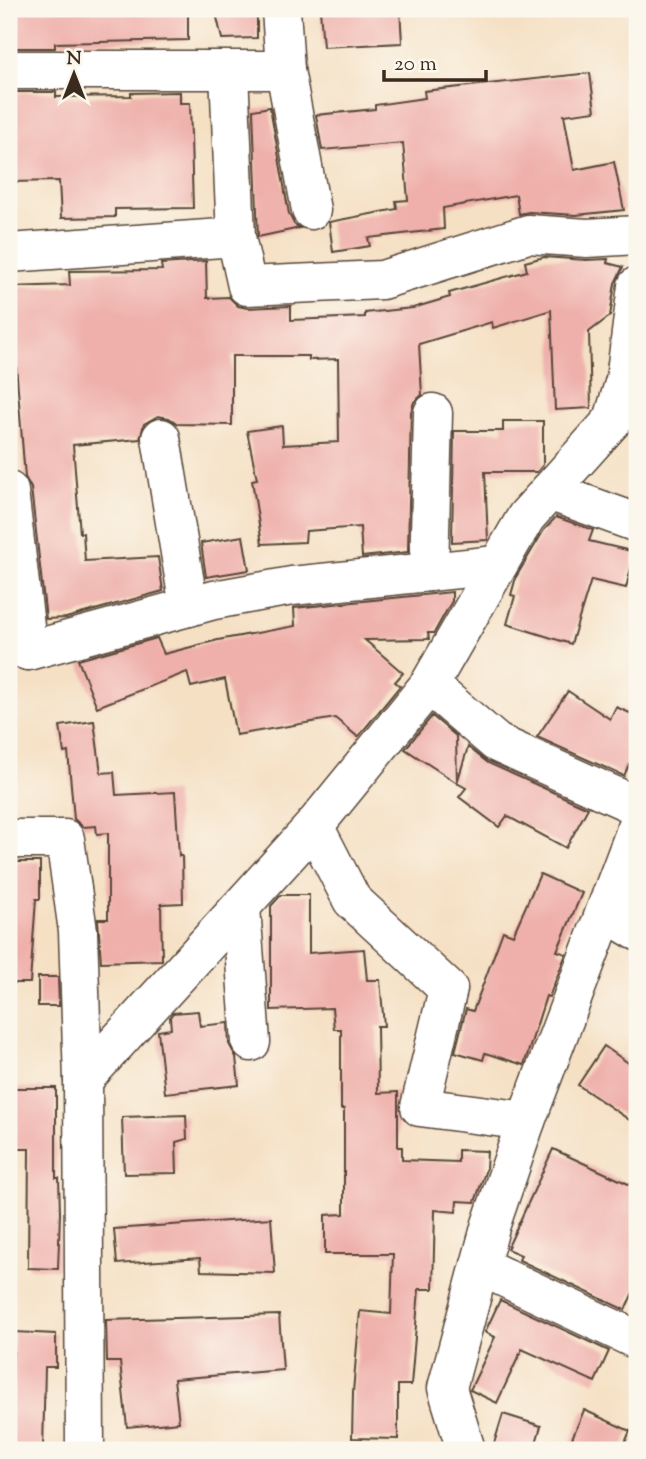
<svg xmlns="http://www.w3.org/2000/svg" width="646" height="1459" font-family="'Sorts Mill Goudy',serif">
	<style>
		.building { fill: #efb0ab }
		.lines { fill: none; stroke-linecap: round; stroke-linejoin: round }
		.minor-casing { stroke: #574537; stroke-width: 41 }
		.minor { stroke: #fff; stroke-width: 38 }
	</style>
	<rect width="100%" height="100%" fill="#fbf7ec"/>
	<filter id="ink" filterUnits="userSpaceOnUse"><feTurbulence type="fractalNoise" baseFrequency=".0143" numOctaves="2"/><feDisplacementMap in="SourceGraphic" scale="14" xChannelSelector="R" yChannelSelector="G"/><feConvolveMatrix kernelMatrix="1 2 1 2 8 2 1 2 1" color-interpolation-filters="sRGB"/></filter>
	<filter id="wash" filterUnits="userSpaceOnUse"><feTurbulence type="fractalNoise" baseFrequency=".00686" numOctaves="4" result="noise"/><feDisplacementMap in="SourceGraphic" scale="28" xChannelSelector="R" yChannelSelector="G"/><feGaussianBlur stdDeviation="1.57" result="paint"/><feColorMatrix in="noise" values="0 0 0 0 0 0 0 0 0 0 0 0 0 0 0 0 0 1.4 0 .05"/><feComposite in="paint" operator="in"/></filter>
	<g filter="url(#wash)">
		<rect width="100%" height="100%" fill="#f5e0c4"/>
		<g id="blocks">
			<g class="building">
				<polygon points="74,9 188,9 188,40 55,43 55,48 10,48 9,11"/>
				<polygon points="215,9 257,9 257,38 222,39"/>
				<polygon points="320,9 400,9 402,43 323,47"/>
				<polygon points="590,73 595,111 564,115 574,170 614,162 624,210 576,215 529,212 519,214 516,195 443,208 444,229 368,238 370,246 333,252 329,222 397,209 396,201 408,200 403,143 322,150 316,115 375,109 375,105 425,98 424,91"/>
				<polygon points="12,92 56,92 56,97 131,96 131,93 180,92 180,103 190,103 193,208 115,209 115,217 61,218 59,181 9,182 9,93"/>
				<polygon points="270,107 289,214 294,224 300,228 258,237 253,110"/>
				<polygon points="544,257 586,260 608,259 607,263 623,267 615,283 610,316 589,332 591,408 555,410 551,310 493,328 492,322 419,344 422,395 414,402 411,412 408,552 362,557 360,527 306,531 305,542 262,544 252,480 257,479 247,431 282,426 283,445 339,442 338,359 309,360 309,356 232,356 232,425 178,424 169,418 158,416 144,424 140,439 73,445 80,533 83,533 85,561 158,557 163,591 66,618 46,619 31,488 25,477 14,340 9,340 9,287 70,285 69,271 162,270 161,264 206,261 207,298 229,297 238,306 247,308 291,306 291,320 365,317 365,313 413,308 450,297 449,293 527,271 525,262"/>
				<polygon points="503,421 543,421 543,465 537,472 485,472 488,540 452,542 454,431 503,431"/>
				<polygon points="556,517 593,530 589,541 635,552 626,588 591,580 571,644 507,624 515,596 511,595 516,577 544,530"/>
				<polygon points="243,536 249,570 206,577 201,543"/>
				<polygon points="452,592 452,601 434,633 428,633 429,639 365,640 403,673 395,682 400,686 358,737 335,718 236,735 225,679 191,687 187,672 97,707 78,660 157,638 164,654 218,640 295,626 294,608"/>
				<polygon points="568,691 610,719 616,707 637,716 637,747 624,776 537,737"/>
				<polygon points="432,716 456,736 457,783 405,749"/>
				<polygon points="94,721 101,773 114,772 116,795 175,792 179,856 182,856 183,903 161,904 162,960 101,962 98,919 108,919 108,833 97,834 96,826 83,827 74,819 68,752 64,753 60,726"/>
				<polygon points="468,747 488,763 588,808 566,848 507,816 499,827 459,797 466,788 457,783"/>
				<polygon points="9,862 40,862 40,899 36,899 30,983 9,983"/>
				<polygon points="540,874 582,893 557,951 566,954 549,997 546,996 524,1065 485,1053 483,1060 455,1052 466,1009 473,1011 503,931 513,935"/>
				<polygon points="281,895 309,895 309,953 364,949 367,980 380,980 384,1026 377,1026 378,1093 398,1092 398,1147 402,1147 402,1160 458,1162 458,1150 487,1151 486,1169 475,1202 457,1201 456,1212 435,1210 433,1289 419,1289 411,1385 398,1385 398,1439 352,1438 353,1392 360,1311 391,1314 393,1254 325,1254 325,1215 344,1214 344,1109 341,1109 341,1029 334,1029 332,1008 271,1010 271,906"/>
				<polygon points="38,977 58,977 59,1006 38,1006"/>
				<polygon points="198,1011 200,1026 228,1023 229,1044 236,1057 239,1085 165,1093 158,1031 171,1029 170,1017 173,1013"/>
				<polygon points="604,1046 637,1069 637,1125 578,1085"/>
				<polygon points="9,1088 56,1088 56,1178 59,1178 60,1213 58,1269 28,1268 29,1149 9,1149"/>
				<polygon points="186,1115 187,1139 176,1142 177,1173 124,1174 122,1117"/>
				<polygon points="553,1149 637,1188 637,1284 625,1310 519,1260 521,1255 507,1249"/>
				<polygon points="271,1218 275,1273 201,1271 200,1258 117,1264 114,1229"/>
				<polygon points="500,1300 609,1351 595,1382 522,1349 497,1403 470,1390 495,1337 485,1332"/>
				<polygon points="279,1315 283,1370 174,1379 179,1422 127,1427 120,1362 107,1362 106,1320"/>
				<polygon points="14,1332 56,1334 56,1367 45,1367 43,1450 9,1450 9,1383 12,1383"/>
				<polygon points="584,1410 630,1431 622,1450 587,1450 570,1443"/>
				<polygon points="503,1414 541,1426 534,1450 492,1450"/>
			</g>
		</g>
	</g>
	<g filter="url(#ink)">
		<use href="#blocks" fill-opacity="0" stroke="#574537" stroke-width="2"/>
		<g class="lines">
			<g class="minor-casing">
				<g id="minor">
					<polyline points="281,9 285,70 311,210"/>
					<polyline points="9,70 285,70"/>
					<polyline points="229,71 236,237"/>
					<polyline points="9,253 236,237 247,286 382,280 528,234 587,238 637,235"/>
					<polyline points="161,438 189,607"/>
					<polyline points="9,491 28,651"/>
					<polyline points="549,491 637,523"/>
					<polyline points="429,572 433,413"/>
					<polyline points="9,644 28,651 214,600 292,586 497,565"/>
					<polyline points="429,685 497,743 637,806"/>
					<polyline points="314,826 352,900 448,989 420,1107 526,1121 491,1224 447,1388 466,1450"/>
					<polyline points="9,839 65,839 78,931 83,1080 85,1450"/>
					<polyline points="241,907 251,1042"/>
					<polyline points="605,912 637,931"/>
					<polyline points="83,1080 314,826 429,685 526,517 613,420 625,380 637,286"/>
					<polyline points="526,1121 637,827"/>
					<polyline points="480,1266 637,1340"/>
				</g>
			</g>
			<use href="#minor" class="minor"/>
		</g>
	</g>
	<rect width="646" height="1459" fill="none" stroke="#fbf7ec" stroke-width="35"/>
	<g transform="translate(74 74)" stroke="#fbf7ec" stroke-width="5" paint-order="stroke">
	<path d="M0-5L12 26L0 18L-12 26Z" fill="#3b2a1e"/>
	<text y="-10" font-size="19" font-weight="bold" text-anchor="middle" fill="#3b2a1e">N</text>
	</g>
	<path d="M384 70v10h102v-10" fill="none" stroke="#3b2a1e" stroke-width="3.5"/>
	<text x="394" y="70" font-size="21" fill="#3b2a1e" stroke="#fbf7ec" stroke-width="5" paint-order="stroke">20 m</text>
</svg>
